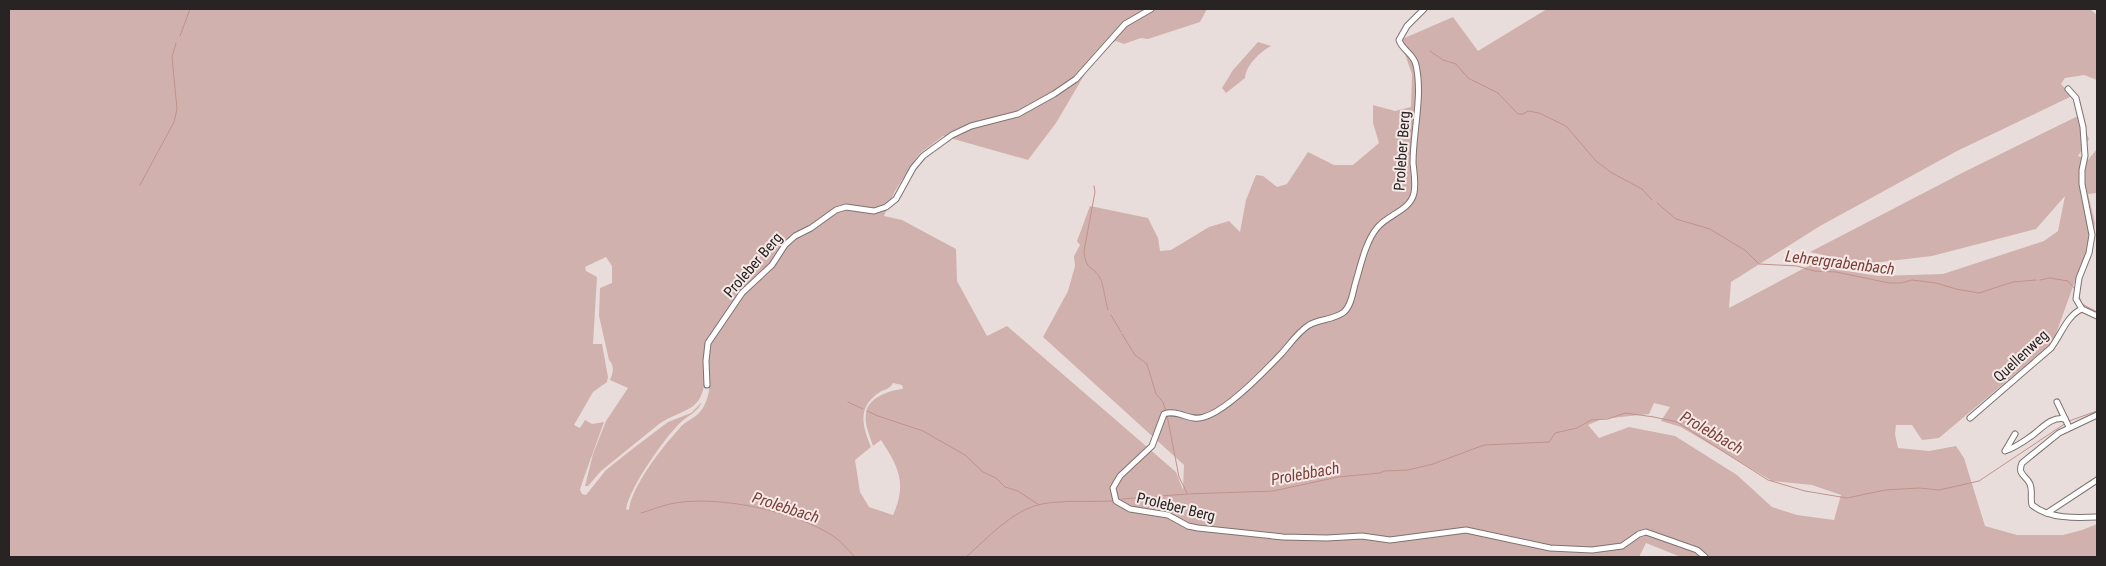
<svg xmlns="http://www.w3.org/2000/svg" width="2106" height="566" font-family="'Roboto Condensed',sans-serif">
	<style>
		.green { fill: #d1b1ad; fill-rule: evenodd }
		.lines { fill: none; stroke-linecap: round; stroke-linejoin: round }
		.stream { stroke: #c1928c; stroke-width: 1 }
		.minor-casing { stroke: #7d7270; stroke-width: 7 }
		.minor { stroke: #fff; stroke-width: 5 }
		.labels { text-anchor: middle; stroke-width: 4; stroke-linejoin: round; paint-order: stroke }
		.street-label { font-size: 15px; fill: #282423; stroke: #f6eae8 }
		.water-label { font-size: 16px; font-style: italic; fill: #7d3f39; stroke: #f6eae8 }
	</style>
	<rect width="100%" height="100%" fill="#e9dddb"/>
	<g class="green">
		<path d="M9,9h1198l-7,13 -52,17 -7,-1 -17,6 -8,-3 -21,11 -9,20 -30,51 -28,37 -85,-24 -24,18 -24,37 -11,25 18,4 54,29 1,32 30,55 20,-10 169,146 7,18 1,-25 -141,-128 25,-46 7,-25 -1,-10 6,-11 -3,-4 13,-35 58,12 10,20 2,13 11,-1 38,-23 20,-6 11,11 6,-32 10,-25 7,1 14,11 10,-3 21,-32 26,13h19l26,-22 -6,-20v-18l22,6 16,-4 1,-33 -12,-34 53,-23 25,34 69,-42h543l7,6v65l-13,-5 -19,3 -4,6 11,12 -115,55 -137,75 -89,56 -2,26 81,-43 68,11 65,-2 101,-33 14,-10 7,-35 -29,33 -104,27 -68,8 -54,-12 154,-80 114,-56 11,23 -11,17 10,4 9,-11v44l-9,1 7,29 -5,36 -15,22 -22,61 -114,96 -17,2 -10,-15h-16l-1,9 3,14 31,3 27,-5 8,12 21,68 32,9h46l19,-5 15,-6v33h-416l-35,-14 -7,14h-1630zM606,257l6,9v17l-12,5 -1,28 10,44c6,6 4,13 1,20l18,8 -22,33 -13,33 -8,32h3l13,-15 58,-47c24,-16 44,-11 46,-47l5,-1c0,14 -2,29 -13,39 -6,5 -13,7 -18,14 -16,17 -48,58 -50,81l-3,-1c4,-22 37,-69 54,-86 8,-8 17,-10 22,-21l-11,11 -23,9 -37,28 -25,20 -20,25 -4,-1 -2,-4 2,-7 22,-61 -12,2 -7,-4 -5,8 -6,-3 19,-33 14,-10 1,-5 -6,-33h-9l4,-67 -11,-6 -1,-4zM893,383l9,2 1,4c-14,1 -36,9 -37,25 -2,10 4,22 7,32l8,-6c18,27 26,44 12,75l-24,-8 -9,-15 -5,-32 16,-13c-9,-22 -14,-40 9,-55 5,-3 10,-3 13,-9zM1654,403l16,4 -9,14 20,6 91,54 40,4 29,10 -7,25 -37,-5 -25,-8 -35,-32 -62,-39 -46,-9 -30,11 -11,-13 14,-6 47,-5z"/>
		<path d="M1258,42l13,4c-11,6 -25,19 -26,32l-19,15 -4,-5 11,-18z"/>
	</g>
	<g class="lines">
		<g class="stream">
			<polyline points="180,36 190,9"/>
			<polyline points="1430,51 1443,60 1456,64 1468,78 1498,93 1518,114 1523,114 1528,111 1539,113 1566,126 1596,161 1612,173 1642,189 1652,200"/>
			<polyline points="140,185 174,122 177,109 172,57 176,43"/>
			<path d="M1094,186l1,6 -11,59c2,21 9,14 16,27 4,7 5,23 8,32"/>
			<polyline points="1657,203 1676,219 1710,229 1746,251 1759,264 1797,266 1814,271 1836,272 1889,283 1901,283 1912,280 1936,283 1956,289 1979,293 2013,282 2036,280"/>
			<polyline points="2040,280 2050,278 2068,281 2075,289"/>
			<polyline points="2078,294 2082,304 2097,312"/>
			<polyline points="1111,315 1121,332"/>
			<polyline points="1122,334 1135,355 1147,364 1156,394 1163,402 1166,411"/>
			<polyline points="848,402 863,409"/>
			<polyline points="867,411 878,416 923,431 965,455 983,472 996,478 1005,487 1018,491 1039,505"/>
			<polyline points="1167,415 1179,477 1187,493"/>
			<polyline points="2069,421 2097,411"/>
			<polyline points="1122,499 1187,494 1273,491 1338,477 1380,473 1384,471 1408,470 1433,464 1484,445 1549,442 1555,433 1577,428 1591,420 1608,419 1625,413 1654,417 1677,422 1768,480 1805,491 1847,498 1885,490 1919,488 1939,490 1979,481 2066,423"/>
			<path d="M641,513c10,-3 20,-7 29,-9 44,-10 126,7 163,32 9,6 15,14 22,21"/>
			<path d="M966,557c22,-19 46,-47 76,-53 21,-4 48,-2 70,-3"/>
		</g>
		<g class="minor-casing">
			<g id="minor">
				<path d="M1424,9l-17,17 -8,14c3,10 15,14 17,25 7,31 -3,66 -3,98 1,10 3,20 1,30 -4,18 -26,21 -37,35 -11,13 -16,36 -21,53 -3,9 -4,24 -12,31 -10,8 -25,7 -35,13 -11,7 -19,19 -27,28 -16,17 -55,58 -78,64 -14,5 -26,-8 -40,-3l-12,32 -32,30 -7,12 3,13 14,8 38,6 20,11 10,2 85,9 44,1 35,-2 28,4 76,-10 84,18 42,2 30,-4 17,-12 7,-2 51,18 8,7"/>
				<polyline points="2068,89 2076,98 2083,127 2085,156 2082,170 2082,184 2092,235 2089,253 2079,278 2076,299 2082,309 2097,316"/>
				<polyline points="707,385 706,361 708,343 742,293 772,265 785,245 795,236 811,228 836,210 846,207 874,211 886,207 896,199 913,168 923,156 952,135 971,126 1018,114 1054,94 1076,79 1125,24 1151,9"/>
				<polyline points="2057,402 2069,427"/>
				<path d="M2097,415l-38,18 -37,30c-5,12 4,12 8,21 3,7 0,14 2,21 17,14 44,13 65,12"/>
				<path d="M1970,418l81,-70c10,-13 16,-33 31,-39"/>
				<path d="M2015,434l-10,17c9,-3 18,-9 25,-14 11,-7 20,-21 35,-18"/>
				<polyline points="2047,513 2097,480"/>
			</g>
		</g>
		<use href="#minor" class="minor"/>
	</g>
	<g class="labels">
		<g class="street-label">
			<text transform="translate(1402 151) rotate(-86)" y="5">Proleber Berg</text>
			<text transform="translate(753 265) rotate(-49)" y="5">Proleber Berg</text>
			<text transform="translate(2021 356) rotate(-43)" y="5">Quellenweg</text>
			<text transform="translate(1176 507) rotate(14)" y="5">Proleber Berg</text>
		</g>
		<g class="water-label">
			<text transform="translate(1840 262) rotate(7)" y="6">Lehrergrabenbach</text>
			<text transform="translate(1712 432) rotate(30)" y="6">Prolebbach</text>
			<text transform="translate(1305 473) rotate(-10)" y="6">Prolebbach</text>
			<text transform="translate(786 507) rotate(18)" y="6">Prolebbach</text>
		</g>
	</g>
	<rect width="2106" height="566" fill="none" stroke="#282423" stroke-width="20"/>
</svg>
